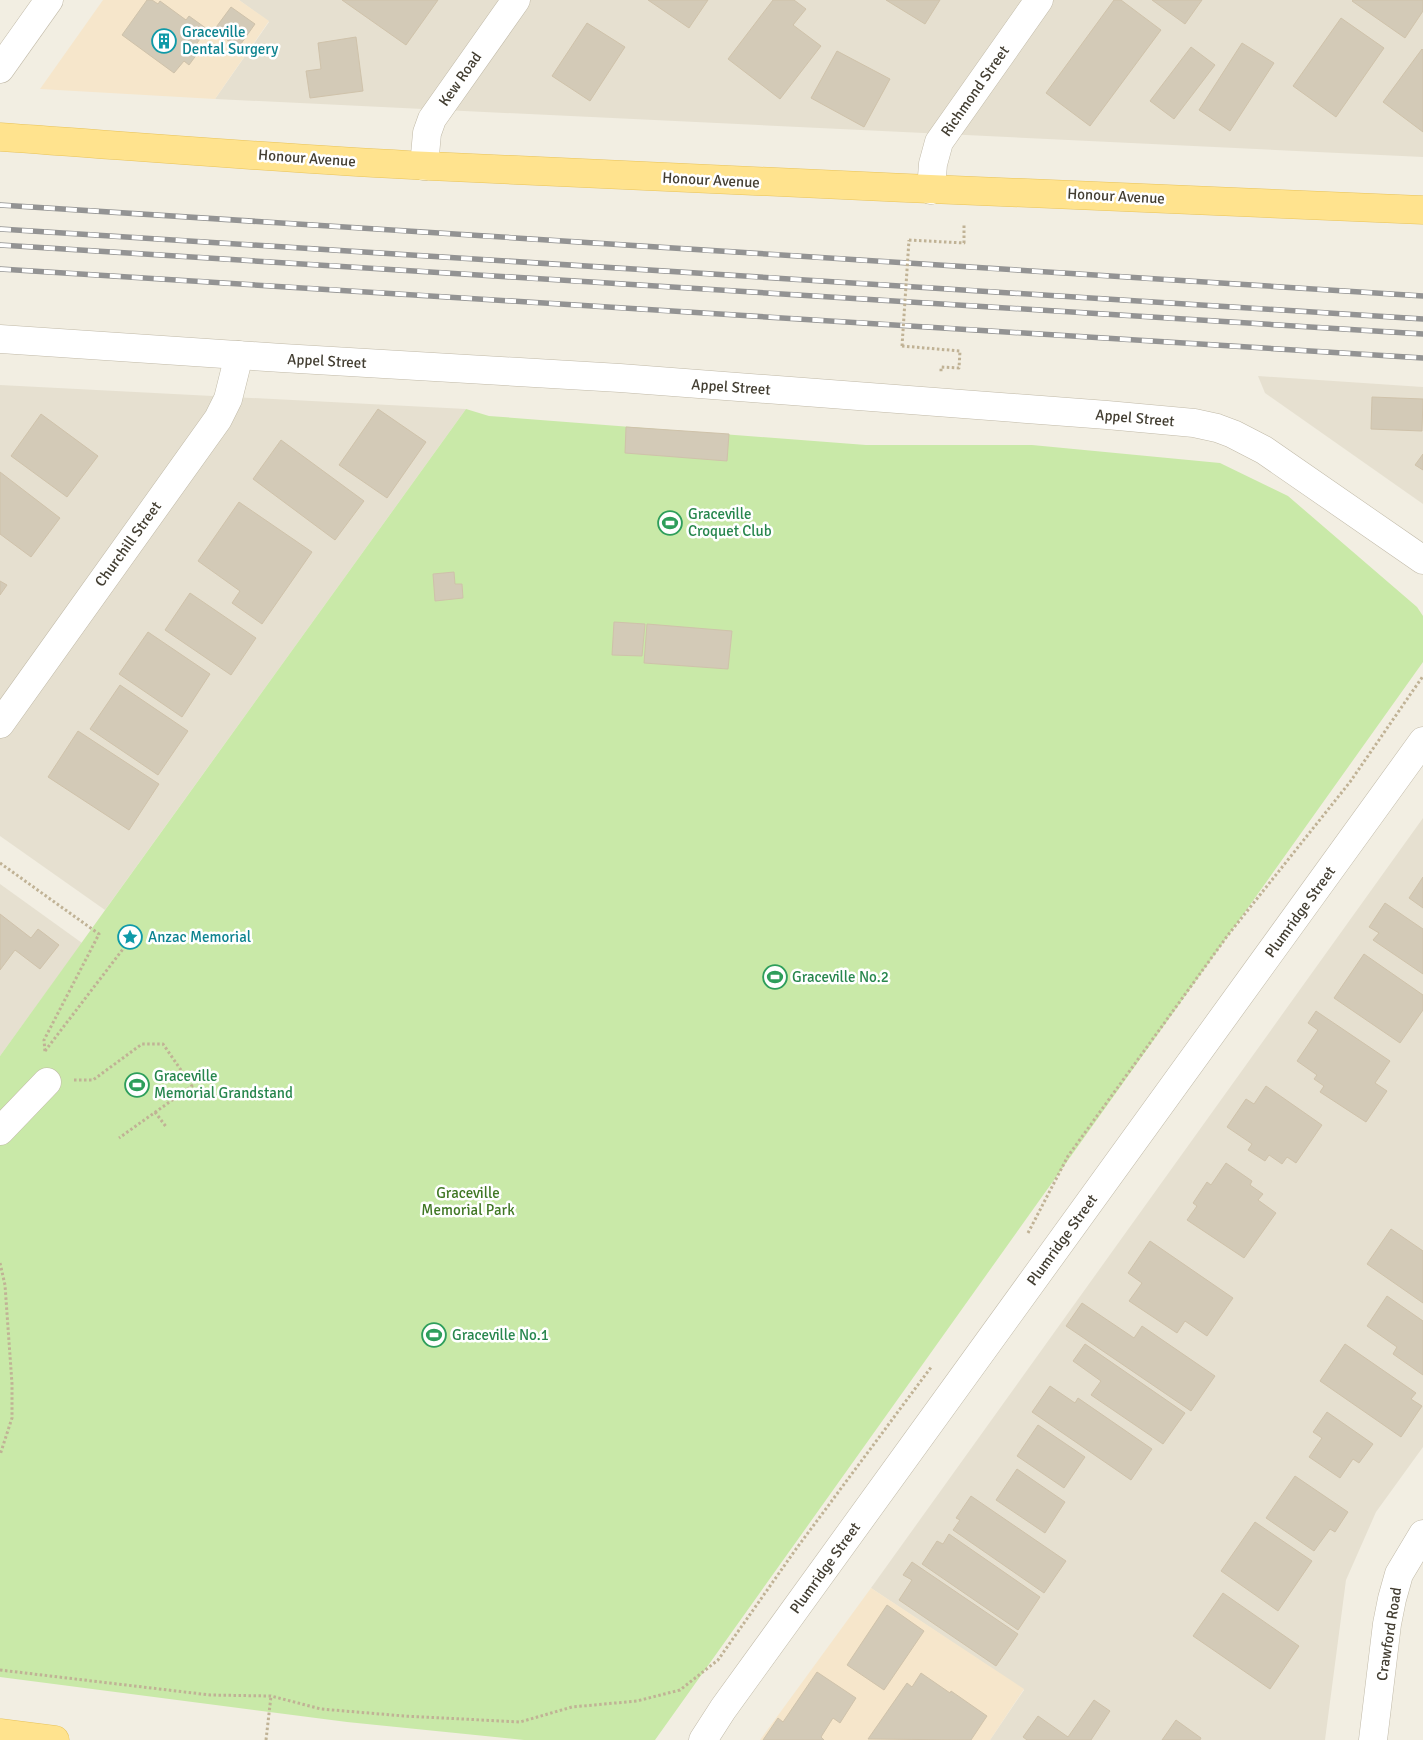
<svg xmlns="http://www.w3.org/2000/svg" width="1423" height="1740" font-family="Signika,sans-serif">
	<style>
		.residential { fill: #e6e0d0 }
		.commercial { fill: #f6e6cb }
		.green { fill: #c9e9a8 }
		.building { fill: #d3cab7; stroke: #cfc2aa }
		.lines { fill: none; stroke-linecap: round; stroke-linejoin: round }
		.minor-casing { stroke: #c0b9a7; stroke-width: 29 }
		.major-casing { stroke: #e8c35a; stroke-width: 29 }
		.path { stroke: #c0b295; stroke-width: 3; stroke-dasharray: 2.5 2.5; stroke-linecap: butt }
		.minor { stroke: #fff; stroke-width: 28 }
		.major { stroke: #ffe38e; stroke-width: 28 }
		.rail-casing { stroke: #939393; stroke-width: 5.5 }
		.rail { stroke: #fff; stroke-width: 4; stroke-dasharray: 11; stroke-linecap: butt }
		.path-bridge { stroke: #c0b295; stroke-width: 3; stroke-dasharray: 2.5 2.5; stroke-linecap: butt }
		.labels { text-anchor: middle; stroke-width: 5; stroke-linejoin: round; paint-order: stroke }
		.culture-label { font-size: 15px; fill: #0d838f; stroke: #fff; text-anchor: start }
		.street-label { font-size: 15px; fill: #433e32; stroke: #fff }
		.leisure-label { font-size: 15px; fill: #27864d; stroke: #fff; text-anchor: start }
		.park-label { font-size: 15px; fill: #407724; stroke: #fff }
	</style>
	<rect width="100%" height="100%" fill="#f2eee2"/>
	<g class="residential">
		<polygon points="239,0 1423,0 1423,157 215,99 269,22"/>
		<polygon points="1258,376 1423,387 1423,504 1265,393"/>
		<polygon points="0,385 466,409 105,910 0,836"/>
		<polygon points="1423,818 1423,1447 1376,1512 1346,1580 1325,1740 990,1740 1024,1690 871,1588"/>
		<polygon points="0,884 82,943 0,1056"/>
	</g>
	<g class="commercial">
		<polygon points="103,0 239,0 269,21 215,99 40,89"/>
		<polygon points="871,1588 1024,1689 990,1740 760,1740"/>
	</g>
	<polygon class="green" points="466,409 489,416 866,445 1032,445 1220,463 1288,496 1417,607 1423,616 1423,662 655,1740 524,1740 347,1722 0,1677 0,1056"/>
	<g class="building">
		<polygon points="147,0 152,0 158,4 160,1 186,20 189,16 207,29 195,46 200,50 189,65 184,61 174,73 122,35"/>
		<polygon points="342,0 438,0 406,45"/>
		<polygon points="648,0 708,0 689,28"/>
		<polygon points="773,0 794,0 806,9 793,25 821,46 780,99 728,59"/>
		<polygon points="886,0 940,0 925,24"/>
		<polygon points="1114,0 1121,0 1161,30 1090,126 1046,93"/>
		<polygon points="1152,0 1202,0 1185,24"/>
		<polygon points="1353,0 1423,0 1423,11 1405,38 1352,1"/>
		<polygon points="231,7 255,24 238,48 214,30"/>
		<polygon points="1341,18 1384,48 1336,117 1293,86"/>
		<polygon points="587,23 625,47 590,101 552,76"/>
		<polygon points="356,37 363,91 310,98 306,71 321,69 318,43"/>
		<polygon points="1242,43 1274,63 1230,131 1199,110"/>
		<polygon points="1191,47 1215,65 1174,119 1150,101"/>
		<polygon points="1422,49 1423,50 1423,132 1383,102"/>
		<polygon points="837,51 890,79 864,127 811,98"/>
		<polygon points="1372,397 1423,399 1422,431 1371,429"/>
		<polygon points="378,409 426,442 387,498 339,465"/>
		<polygon points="41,414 98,456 67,497 11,456"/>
		<polygon points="626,427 729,434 727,461 625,453"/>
		<polygon points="281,440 364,501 335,540 253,479"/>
		<polygon points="1423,454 1423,470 1415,465"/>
		<polygon points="0,472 60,518 31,557 0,534"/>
		<polygon points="239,502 312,552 262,624 232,603 240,591 198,561"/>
		<polygon points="454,572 455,584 462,584 463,598 435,601 433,574"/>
		<polygon points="0,581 7,585 0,595"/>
		<polygon points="190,593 256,638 231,675 165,630"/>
		<polygon points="614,622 645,624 642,656 612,655"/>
		<polygon points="647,624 732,631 728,669 644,663"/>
		<polygon points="148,632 210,674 182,717 119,674"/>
		<polygon points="120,685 188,731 158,775 90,729"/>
		<polygon points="78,731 159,784 129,830 48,777"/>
		<polygon points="1423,877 1423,908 1409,898"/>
		<polygon points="1385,903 1423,929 1423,974 1373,940 1379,933 1369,927"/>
		<polygon points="0,914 31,938 38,929 59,945 40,969 15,950 0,970"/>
		<polygon points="1364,954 1423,995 1423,1010 1400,1043 1334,998"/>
		<polygon points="1316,1011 1390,1061 1375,1083 1387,1091 1366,1122 1320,1092 1324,1086 1314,1079 1317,1075 1297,1061 1318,1030 1308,1023"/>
		<polygon points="1266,1086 1322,1125 1296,1163 1287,1157 1282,1164 1269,1155 1265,1161 1248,1150 1252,1144 1227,1127 1246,1099 1254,1104"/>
		<polygon points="1226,1163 1252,1181 1250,1185 1263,1194 1258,1200 1276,1213 1244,1258 1187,1220 1197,1206 1193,1203 1207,1182 1211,1185"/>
		<polygon points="1391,1229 1423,1251 1423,1303 1367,1264"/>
		<polygon points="1150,1241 1233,1298 1207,1336 1185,1321 1177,1333 1129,1301 1142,1283 1128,1273"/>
		<polygon points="1387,1296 1423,1321 1423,1375 1393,1354 1397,1347 1367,1326"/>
		<polygon points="1082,1303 1134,1338 1142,1326 1215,1376 1191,1411 1066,1326"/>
		<polygon points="1085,1344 1185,1413 1163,1444 1091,1395 1101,1381 1073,1361"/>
		<polygon points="1345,1344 1416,1393 1411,1399 1422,1406 1401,1437 1320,1381"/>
		<polygon points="1050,1386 1075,1403 1078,1398 1152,1449 1131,1480 1032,1412"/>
		<polygon points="1327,1412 1373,1444 1359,1463 1353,1459 1340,1478 1309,1457 1322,1438 1313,1432"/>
		<polygon points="1038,1425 1085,1457 1064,1488 1017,1456"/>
		<polygon points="1017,1469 1065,1502 1045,1533 996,1500"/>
		<polygon points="1295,1476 1348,1512 1335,1532 1330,1529 1314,1551 1266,1518"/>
		<polygon points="971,1496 1066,1561 1044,1593 953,1530 960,1520 956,1518"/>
		<polygon points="1255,1522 1312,1561 1278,1611 1221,1571"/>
		<polygon points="949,1534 1040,1597 1018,1630 922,1564 937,1541 943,1544"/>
		<polygon points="912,1562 1018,1634 996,1666 899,1600 912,1580 903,1575"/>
		<polygon points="1223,1593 1299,1646 1270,1689 1193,1636"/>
		<polygon points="887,1605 924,1631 884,1690 847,1665"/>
		<polygon points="817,1672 856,1698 840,1723 833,1718 821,1737 824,1740 763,1740 778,1718 783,1722"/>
		<polygon points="921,1673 950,1693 951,1691 987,1716 971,1740 868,1739 907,1683 912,1687"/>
		<polygon points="1094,1700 1110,1711 1091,1740 1027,1740 1023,1737 1038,1716 1068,1737"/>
		<polygon points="1176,1720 1201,1738 1200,1740 1162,1740"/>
	</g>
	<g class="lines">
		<g class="minor-casing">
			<g id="minor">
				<polyline points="0,69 49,0"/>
				<polyline points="424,166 427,133 432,119 516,0"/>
				<polyline points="931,190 933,164 939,142 1039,0"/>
				<polyline points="0,339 282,358 620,378 1107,415 1194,423 1217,428 1233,434 1264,450 1423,560"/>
				<polyline points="0,724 218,419 228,399 239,355"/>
				<polyline points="0,1131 47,1082"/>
				<polyline points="703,1740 723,1709 1423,741"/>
				<polyline points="1373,1740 1387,1624 1392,1599 1399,1574 1423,1534"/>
			</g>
		</g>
		<g class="major-casing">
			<g id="major">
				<path d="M0,137c143,10 286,22 429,29 331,17 663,29 994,44"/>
				<polyline points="0,1733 55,1740"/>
			</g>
		</g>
		<g class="path">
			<polyline points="909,240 964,243 964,225"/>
			<polyline points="902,346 960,351 959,368 941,367 941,372"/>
			<polyline points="0,863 99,934 44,1040 45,1052"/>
			<polyline points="45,1051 123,949"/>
			<polyline points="74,1080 93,1080 142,1044 163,1044 192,1086 119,1138"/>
			<polyline points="155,1112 167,1128"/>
			<polyline points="1028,1233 1068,1156 1228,935 1350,782 1423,676"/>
			<polyline points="0,1263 5,1285 12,1384 12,1418 0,1455"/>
			<polyline points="0,1670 210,1695 271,1696 321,1709 404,1716 520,1722 572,1707 637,1701 680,1690 718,1660 796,1549 932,1366"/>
			<polyline points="266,1740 271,1696"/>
		</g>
		<use href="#minor" class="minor"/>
		<use href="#major" class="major"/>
		<g class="rail-casing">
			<g id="rail">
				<polyline points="0,205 1423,296"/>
				<polyline points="0,229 1423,319"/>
				<polyline points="0,245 1423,334"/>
				<polyline points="0,269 1423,358"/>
			</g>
		</g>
		<use href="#rail" class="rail"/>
		<polyline class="path-bridge" points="902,346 909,240"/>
	</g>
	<defs>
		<g id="building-ring" transform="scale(1.25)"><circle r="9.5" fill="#fff" stroke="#0f9aa8" stroke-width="1.5"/><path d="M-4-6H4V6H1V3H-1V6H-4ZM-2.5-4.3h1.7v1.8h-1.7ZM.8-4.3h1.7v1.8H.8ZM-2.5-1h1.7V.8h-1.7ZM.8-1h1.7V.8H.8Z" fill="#0f9aa8"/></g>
		<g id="stadium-ring" transform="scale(1.25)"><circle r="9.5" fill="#fff" stroke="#2e9e5b" stroke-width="1.5"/><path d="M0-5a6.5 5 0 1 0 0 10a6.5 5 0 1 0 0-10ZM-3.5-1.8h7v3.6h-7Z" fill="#2e9e5b"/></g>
		<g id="sight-ring" transform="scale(1.25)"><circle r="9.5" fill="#fff" stroke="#0f9aa8" stroke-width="1.5"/><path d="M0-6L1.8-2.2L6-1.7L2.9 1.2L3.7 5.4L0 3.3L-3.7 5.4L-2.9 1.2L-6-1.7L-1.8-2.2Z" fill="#0f9aa8"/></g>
	</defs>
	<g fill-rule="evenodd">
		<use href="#building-ring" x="164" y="41"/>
		<use href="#stadium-ring" x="670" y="523"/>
		<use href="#sight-ring" x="130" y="937"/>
		<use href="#stadium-ring" x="775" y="977"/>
		<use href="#stadium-ring" x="137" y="1085"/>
		<use href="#stadium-ring" x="434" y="1335"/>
	</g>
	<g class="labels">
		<g class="culture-label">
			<text x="182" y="37">Graceville<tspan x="182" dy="17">Dental Surgery</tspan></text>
			<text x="148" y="942">Anzac Memorial</text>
		</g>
		<g class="street-label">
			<text transform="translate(460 79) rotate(-55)" y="5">Kew Road</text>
			<text transform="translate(975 91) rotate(-55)" y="5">Richmond Street</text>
			<text transform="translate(307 158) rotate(4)" y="5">Honour Avenue</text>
			<text transform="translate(711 180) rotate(3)" y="5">Honour Avenue</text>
			<text transform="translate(1116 196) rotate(3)" y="5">Honour Avenue</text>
			<text transform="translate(327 361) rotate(3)" y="5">Appel Street</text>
			<text transform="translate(731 387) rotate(4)" y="5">Appel Street</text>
			<text transform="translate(1135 418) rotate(5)" y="5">Appel Street</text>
			<text transform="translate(128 544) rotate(-54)" y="5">Churchill Street</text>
			<text transform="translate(1300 912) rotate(-54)" y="5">Plumridge Street</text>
			<text transform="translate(1062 1240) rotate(-54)" y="5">Plumridge Street</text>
			<text transform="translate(825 1568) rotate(-54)" y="5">Plumridge Street</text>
			<text transform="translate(1389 1634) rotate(-81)" y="5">Crawford Road</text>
		</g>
		<g class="leisure-label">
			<text x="688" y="519">Graceville<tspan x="688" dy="17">Croquet Club</tspan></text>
			<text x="792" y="982">Graceville No.2</text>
			<text x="154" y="1081">Graceville<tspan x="154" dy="17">Memorial Grandstand</tspan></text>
			<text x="452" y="1340">Graceville No.1</text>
		</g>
		<g class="park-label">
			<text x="468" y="1198">Graceville<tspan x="468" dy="17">Memorial Park</tspan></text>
		</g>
	</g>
</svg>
